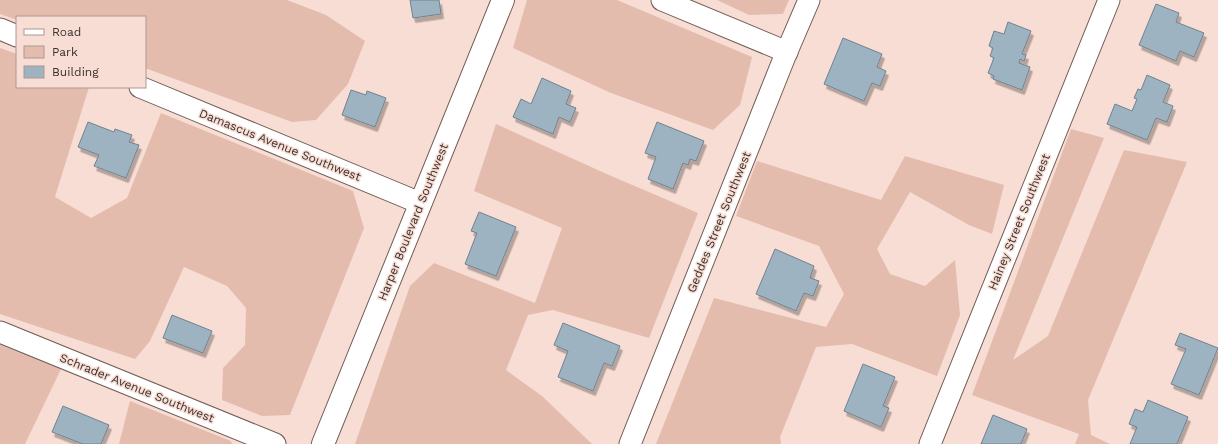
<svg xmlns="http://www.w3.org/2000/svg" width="1218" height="444" font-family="'Work Sans',sans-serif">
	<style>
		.green { fill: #e4bcad }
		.building { fill: #9eb3c1; stroke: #6f8290; filter: url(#shadow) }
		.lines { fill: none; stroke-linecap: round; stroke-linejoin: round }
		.street-casing { stroke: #725c54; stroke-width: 23 }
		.secondary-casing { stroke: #725c54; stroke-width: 24 }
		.street { stroke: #fff; stroke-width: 21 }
		.secondary { stroke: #fff; stroke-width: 22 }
		.labels { text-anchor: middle; stroke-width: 3; stroke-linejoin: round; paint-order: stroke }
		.street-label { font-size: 12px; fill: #3a312d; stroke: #f7ddd4 }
	</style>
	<defs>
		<filter id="shadow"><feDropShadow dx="2.5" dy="4.5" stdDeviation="0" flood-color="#0004"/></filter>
	</defs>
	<rect width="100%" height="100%" fill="#f7ddd4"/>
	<g class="green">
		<polygon points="0,0 287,0 326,15 365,41 348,84 316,120 292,122 145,68 145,17 17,17 17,20 0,14"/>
		<polygon points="527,0 617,0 752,57 740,105 713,130 611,93 513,48"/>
		<polygon points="717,0 789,0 783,14 749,15"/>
		<polygon points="0,48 17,54 17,87 89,87 55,197 91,218 127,198 161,113 353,191 364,228 290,415 262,416 222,400 223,368 245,345 246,308 227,286 184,267 150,341 135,359 0,314"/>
		<polygon points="496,124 609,175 698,213 649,338 553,310 528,315 506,370 542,396 592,444 355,444 410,286 434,263 535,303 562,228 474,191"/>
		<polygon points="1071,129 1104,138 1013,360 1048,336 1124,150 1187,162 1088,400 1091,435 1110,444 1075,444 1079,434 972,395"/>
		<polygon points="905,156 1004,185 992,234 969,225 910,192 877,249 890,274 925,286 955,260 960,315 937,376 852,344 816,347 780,437 781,444 656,444 714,298 826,327 844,294 819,246 736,216 757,161 881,200"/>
		<polygon points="0,345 61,369 25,444 0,444"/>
		<polygon points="130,401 231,441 232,444 119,444"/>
	</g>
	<g class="building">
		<polygon points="410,0 439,0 441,14 413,18"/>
		<polygon points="1156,4 1179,13 1176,22 1204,33 1194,57 1180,51 1176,61 1139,45"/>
		<polygon points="1008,22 1031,31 1022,54 1026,55 1024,61 1020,59 1019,63 1030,67 1022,90 993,79 994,76 988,73 994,58 990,56 993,48 989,46 994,31 1004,34"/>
		<polygon points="843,38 882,54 877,67 886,71 880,86 872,83 864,101 824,84"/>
		<polygon points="1147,75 1170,85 1163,102 1173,106 1167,122 1156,118 1147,140 1107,124 1115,104 1132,111 1137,99 1134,98 1138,89 1141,90"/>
		<polygon points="542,78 571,91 566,104 576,108 570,122 559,117 553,134 513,117 521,99 531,104"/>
		<polygon points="351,90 366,95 367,91 386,98 375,127 342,115"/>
		<polygon points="88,122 114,132 115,129 132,135 129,142 139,145 126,178 94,166 99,155 78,147"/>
		<polygon points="657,122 704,141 696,161 690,159 688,165 683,163 673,189 648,179 656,157 645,153"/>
		<polygon points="479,212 516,227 496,276 465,264 477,233 471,231"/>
		<polygon points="775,249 814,266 810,278 819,281 813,296 804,293 796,311 756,294"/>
		<polygon points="172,315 212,331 203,353 163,338"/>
		<polygon points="563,323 620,346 612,366 604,363 593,391 558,377 568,351 554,345"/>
		<polygon points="1180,333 1218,348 1199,395 1171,384 1186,349 1175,345"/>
		<polygon points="863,364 895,377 883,406 889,408 881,427 844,411"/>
		<polygon points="1148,400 1188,417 1177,444 1130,444 1137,427 1129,424 1135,409 1143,412"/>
		<polygon points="63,406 109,425 101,444 83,444 52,432"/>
		<polygon points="993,415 1027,429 1021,444 981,444"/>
	</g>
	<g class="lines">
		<g class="street-casing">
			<g id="street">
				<polyline points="662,0 787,52"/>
				<polyline points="0,29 17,36"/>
				<polyline points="140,87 420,203"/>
				<polyline points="0,332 275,444"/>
				<polyline points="630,444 785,56 809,0"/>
				<polyline points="930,444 1109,0"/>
			</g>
		</g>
		<g class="secondary-casing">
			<polyline id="secondary" points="323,444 503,0"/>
		</g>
		<use href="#street" class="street"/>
		<use href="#secondary" class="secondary"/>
	</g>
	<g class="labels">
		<g class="street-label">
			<text transform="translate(280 145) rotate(22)" y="4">Damascus Avenue Southwest</text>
			<text transform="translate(413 222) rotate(-68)" y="4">Harper Boulevard Southwest</text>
			<text transform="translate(719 222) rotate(-68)" y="4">Geddes Street Southwest</text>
			<text transform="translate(1019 222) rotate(-68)" y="4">Hainey Street Southwest</text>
			<text transform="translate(137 388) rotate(22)" y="4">Schrader Avenue Southwest</text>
		</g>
	</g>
	<rect x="16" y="16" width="130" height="72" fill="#f7ddd4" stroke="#ab9891"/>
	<rect x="24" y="29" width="20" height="6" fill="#ffffff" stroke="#ab9891"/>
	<text x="52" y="36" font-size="12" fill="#3a312d">Road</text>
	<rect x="24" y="46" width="20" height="12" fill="#e4bcad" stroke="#ab9891"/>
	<text x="52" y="56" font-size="12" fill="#3a312d">Park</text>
	<rect x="24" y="66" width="20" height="12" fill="#9eb3c1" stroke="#ab9891"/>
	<text x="52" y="76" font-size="12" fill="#3a312d">Building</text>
</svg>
